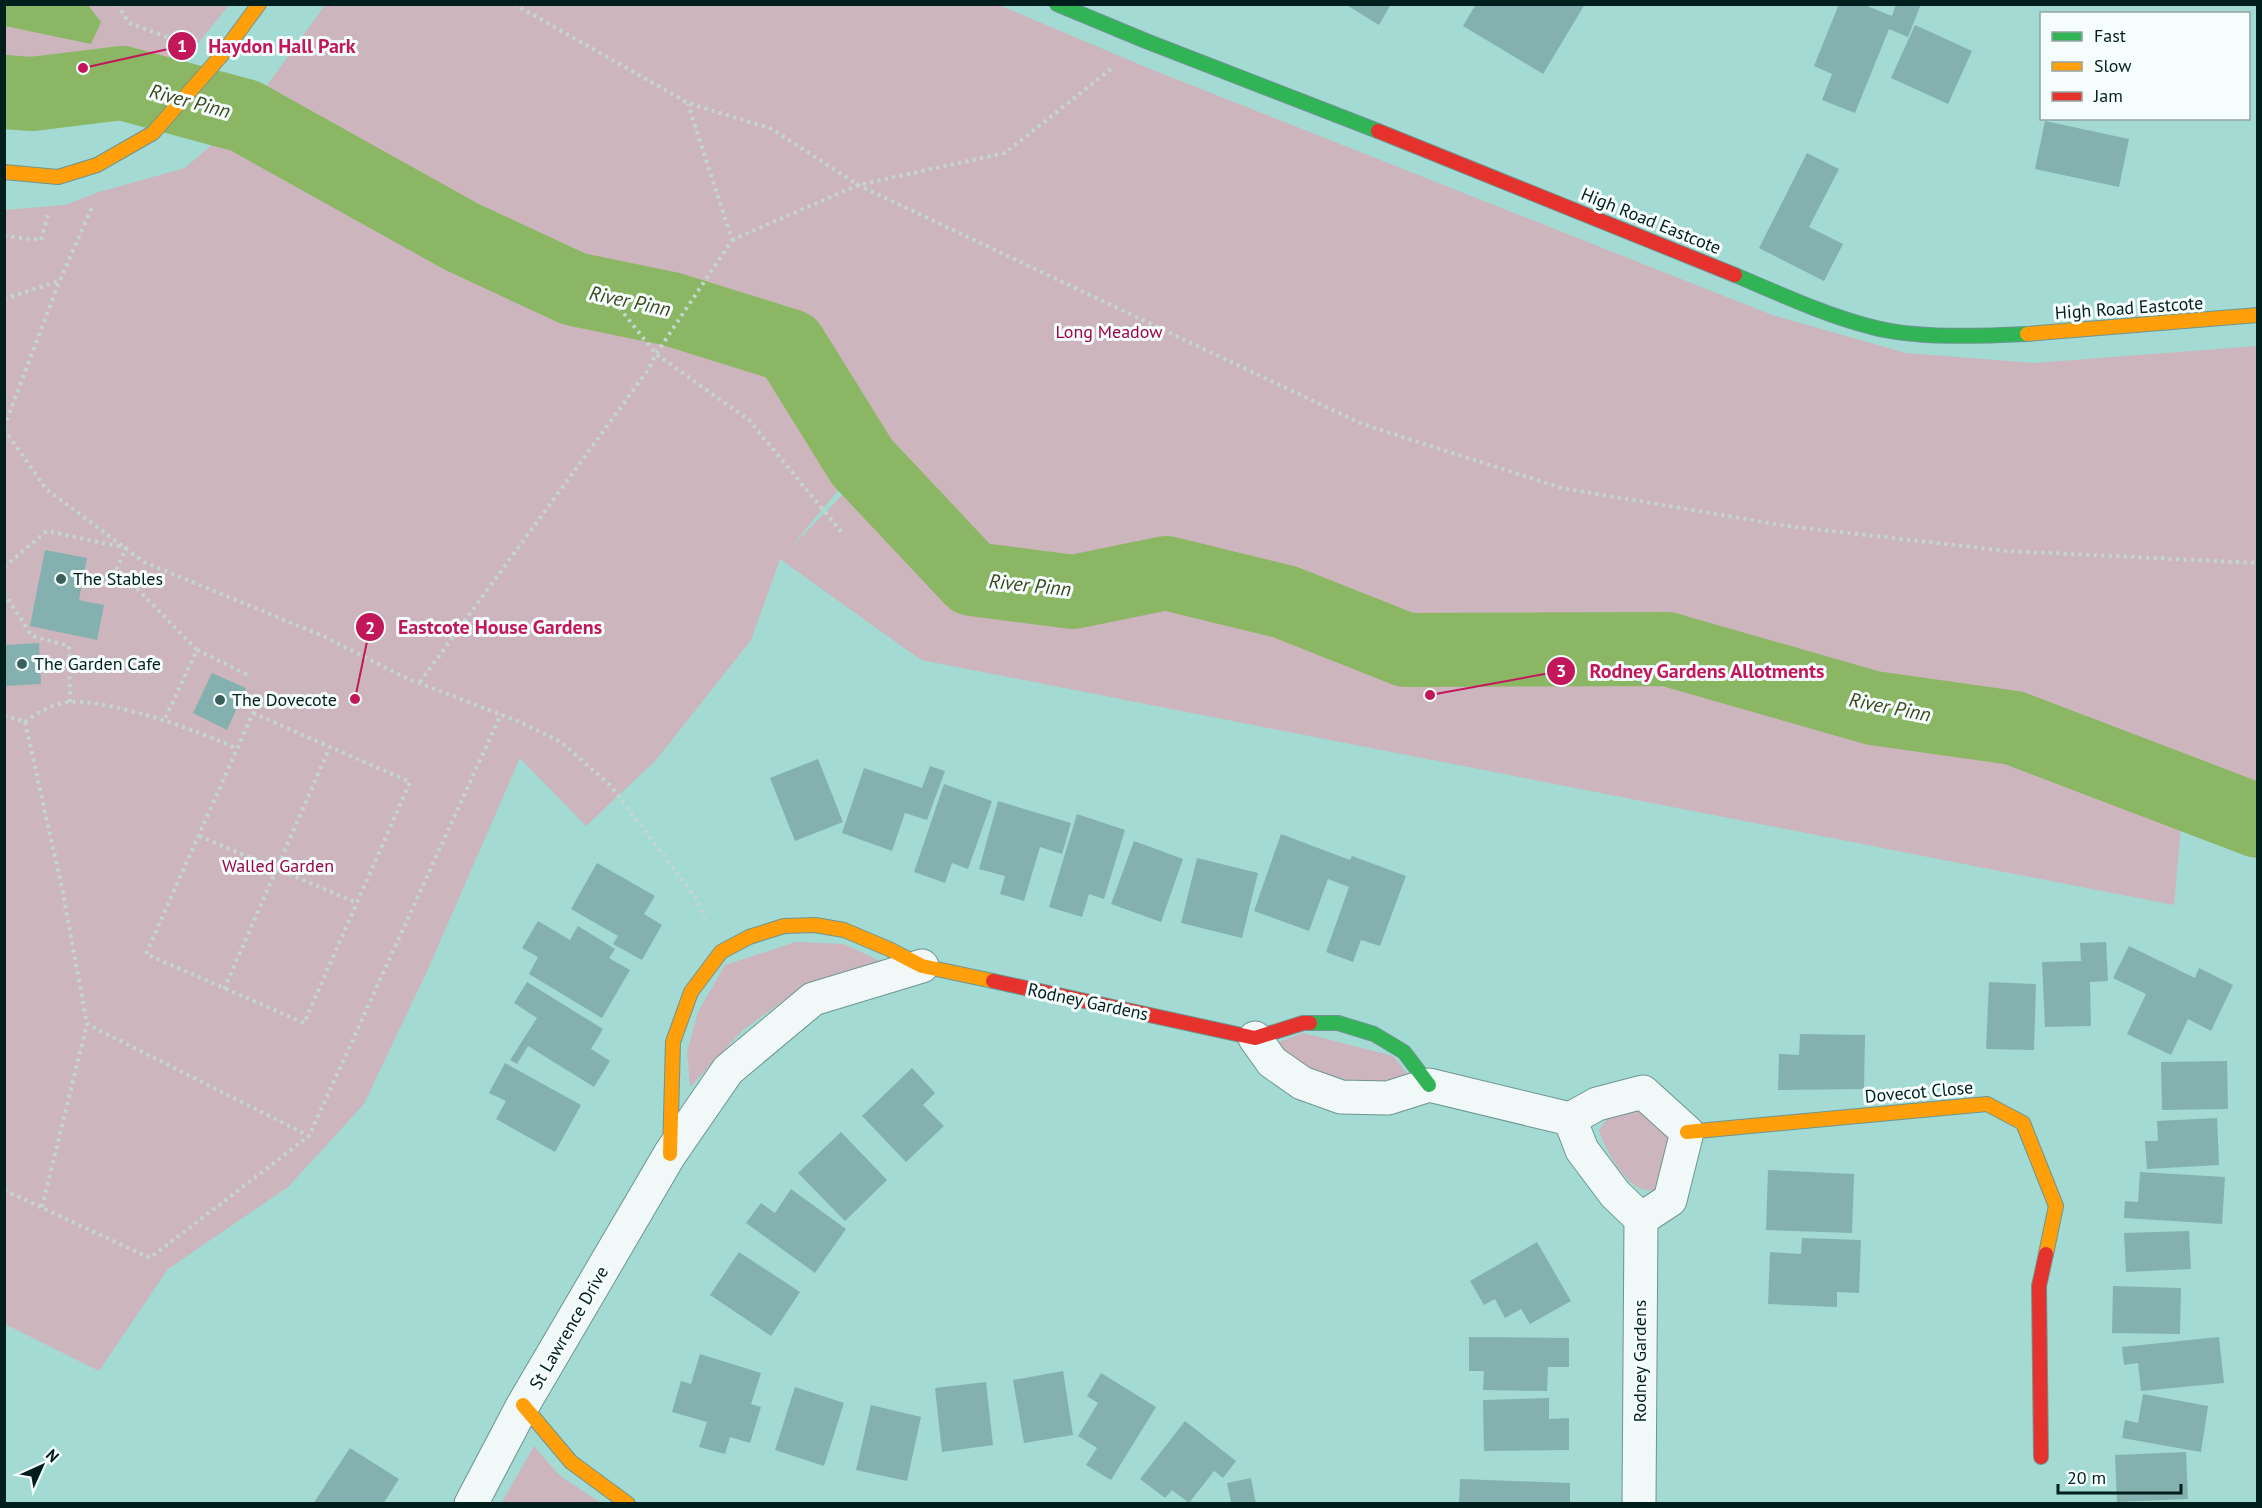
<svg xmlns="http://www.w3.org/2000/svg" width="2262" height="1508" font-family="'PT Sans',sans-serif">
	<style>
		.green { fill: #ccb5bc; fill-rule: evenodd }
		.water { fill: #8bb664 }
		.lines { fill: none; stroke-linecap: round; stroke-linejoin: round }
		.river { stroke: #8bb664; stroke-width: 74 }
		.building { fill: #84b1b0 }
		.street-casing { stroke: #6e9591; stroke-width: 35 }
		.fast-casing { stroke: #6e9591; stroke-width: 16 }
		.slow-casing { stroke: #6e9591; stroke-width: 16 }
		.jam-casing { stroke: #6e9591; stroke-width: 16 }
		.path { stroke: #c4d6d4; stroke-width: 4; stroke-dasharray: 3 4.5; stroke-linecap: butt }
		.street { stroke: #f1f9f8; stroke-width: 33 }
		.fast { stroke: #30b455; stroke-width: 14 }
		.slow { stroke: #ff9f0a; stroke-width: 14 }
		.jam { stroke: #e5322d; stroke-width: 14 }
		.poi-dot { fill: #39605b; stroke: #f5fefd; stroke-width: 2 }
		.labels { text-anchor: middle; stroke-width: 6; stroke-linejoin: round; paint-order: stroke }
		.street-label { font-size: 18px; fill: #001e1b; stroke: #f5fefd }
		.park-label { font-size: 18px; fill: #9d0546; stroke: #f5fefd }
		.poi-label { font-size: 18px; fill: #001e1b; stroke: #f5fefd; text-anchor: start }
		.water-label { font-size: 20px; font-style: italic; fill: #38481b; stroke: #f5fefd }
		.leader { fill: none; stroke: #c2185b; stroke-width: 2 }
		.callout-dot { fill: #c2185b; stroke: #f5fefd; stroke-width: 2 }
		.mark-label { font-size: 18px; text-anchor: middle; font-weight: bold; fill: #fff }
		.callout-label { font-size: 20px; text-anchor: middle; font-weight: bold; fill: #c2185b; stroke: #f5fefd; stroke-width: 6; stroke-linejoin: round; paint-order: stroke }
	</style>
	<rect width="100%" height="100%" fill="#a3dad3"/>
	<g class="green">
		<polygon points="5,5 229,5 195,47 130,90 36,118 5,118"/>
		<path d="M325,5h674l149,63 624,247 134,38 128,10 223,-17v476l-43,-18 -322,-77 290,90 -8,88 -1253,-245 -141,-101 -29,81 -95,120 -70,66 -66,-68 -92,211 -64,135 -76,83 -120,82 -69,102 -94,-47 -1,-1114 61,-5 34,-13 86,-24 60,-52zM795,353l177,226 174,17 -162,8 -126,-125 -69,70 73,-87zM1187,600l296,29 168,41 -254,-7z"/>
		<polygon points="796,942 844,944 880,961 808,983 743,1030 690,1087 687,1052 698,1012 725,965"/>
		<polygon points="1303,1033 1393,1056 1411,1079 1386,1091 1291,1064 1274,1044"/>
		<path d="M1623,1110l16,1 22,16 12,16 -15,48c-5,-1 -14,0 -19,-3 -16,-8 -35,-40 -40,-58l9,-12z"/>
		<polygon points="534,1446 559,1475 601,1503 501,1504"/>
	</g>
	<polygon class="water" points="4,5 88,5 101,22 91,44 5,26"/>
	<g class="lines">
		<polyline class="river" points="4,92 32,94 122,83 245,116 462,237 574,289 671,309 790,346 862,462 972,579 1073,592 1166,573 1285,602 1406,650 1667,649 1873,708 2014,728 2258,821"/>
	</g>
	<g class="building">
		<polygon points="1345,4 1391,4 1379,25"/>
		<polygon points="1476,4 1585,4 1543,74 1463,26"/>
		<polygon points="1839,4 1862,4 1892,16 1896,4 1921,4 1908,37 1889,29 1855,113 1822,100 1832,74 1814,66"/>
		<polygon points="1915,25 1972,51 1948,104 1891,78"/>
		<polygon points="2045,121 2129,139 2119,187 2035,169"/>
		<polygon points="1807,153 1839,169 1809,227 1843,244 1824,281 1759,248"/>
		<polygon points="45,550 87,558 79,600 104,605 97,640 30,626"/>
		<polygon points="39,643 41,684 4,686 4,645"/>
		<polygon points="212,673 246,688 227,730 193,713"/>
		<polygon points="818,759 843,822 795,841 770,778"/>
		<polygon points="930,766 945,771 927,820 905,813 892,851 842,833 864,768 922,788"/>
		<polygon points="944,784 992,801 968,869 952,863 945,883 914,872"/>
		<polygon points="998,801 1071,823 1062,854 1040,847 1024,901 1000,894 1005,876 979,869"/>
		<polygon points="1077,814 1125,830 1104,899 1089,894 1082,917 1049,907"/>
		<polygon points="1281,834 1350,860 1352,856 1406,876 1380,946 1361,940 1353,962 1326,952 1349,887 1328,879 1309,931 1254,911"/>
		<polygon points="1134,841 1183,859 1161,922 1111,904"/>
		<polygon points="1197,858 1258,873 1242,938 1181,923"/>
		<polygon points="597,863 655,896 644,914 662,925 642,960 613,944 618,936 571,909"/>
		<polygon points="538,921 570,940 578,926 615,949 609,958 630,970 602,1018 529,974 538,957 522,948"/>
		<polygon points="2106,942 2108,981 2090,982 2091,1026 2045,1027 2042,962 2081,961 2080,943"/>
		<polygon points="2129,946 2195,978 2199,968 2233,985 2211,1031 2188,1019 2171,1055 2127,1034 2146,994 2113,978"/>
		<polygon points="527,982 603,1029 591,1049 610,1061 594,1087 528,1046 517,1064 510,1060 537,1018 514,1003"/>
		<polygon points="1989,982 2036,984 2034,1050 1986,1049"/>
		<polygon points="1800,1034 1865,1035 1864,1089 1778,1090 1779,1054 1799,1055"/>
		<polygon points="2227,1061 2228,1109 2162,1110 2161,1062"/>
		<polygon points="505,1063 581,1105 555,1152 496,1119 506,1101 489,1093"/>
		<polygon points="912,1068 935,1093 923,1105 944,1126 906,1162 862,1116"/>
		<polygon points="2217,1118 2219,1165 2147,1169 2145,1141 2158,1141 2157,1121"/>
		<polygon points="841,1132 887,1180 845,1221 798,1173"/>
		<polygon points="1768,1170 1854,1174 1852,1233 1766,1230"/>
		<polygon points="2140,1172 2225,1177 2222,1224 2124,1218 2125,1201 2138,1202"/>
		<polygon points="791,1189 846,1229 815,1273 746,1223 761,1203 775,1213"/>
		<polygon points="2189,1231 2191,1269 2126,1272 2124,1233"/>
		<polygon points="1802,1238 1861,1240 1859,1293 1837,1292 1837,1307 1768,1304 1770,1252 1801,1254"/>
		<polygon points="1537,1242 1571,1301 1530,1324 1521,1309 1505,1318 1495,1299 1484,1305 1470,1281"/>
		<polygon points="739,1252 800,1292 771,1336 710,1295"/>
		<polygon points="2113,1286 2181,1288 2180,1334 2112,1333"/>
		<polygon points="1469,1337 1569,1338 1569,1367 1548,1367 1547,1391 1483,1390 1484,1371 1469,1371"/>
		<polygon points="2219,1337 2224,1383 2141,1391 2138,1363 2124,1365 2122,1347"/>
		<polygon points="700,1354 761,1373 751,1404 761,1407 750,1443 730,1437 725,1454 699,1447 707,1422 672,1412 681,1381 691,1384"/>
		<polygon points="1063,1371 1073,1435 1024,1443 1013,1380"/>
		<polygon points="1101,1373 1156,1407 1111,1480 1086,1465 1097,1448 1078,1436 1098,1403 1087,1396"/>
		<polygon points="986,1382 993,1445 942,1452 935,1388"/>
		<polygon points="795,1387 844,1403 824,1466 775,1450"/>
		<polygon points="2143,1394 2208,1406 2201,1452 2122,1438 2125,1420 2138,1423"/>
		<polygon points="1549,1398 1549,1419 1569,1418 1569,1450 1484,1451 1483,1400"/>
		<polygon points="871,1405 921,1417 907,1481 856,1470"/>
		<polygon points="1185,1421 1236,1461 1223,1478 1214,1471 1189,1503 1172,1490 1165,1498 1140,1479"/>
		<polygon points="350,1448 399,1479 383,1504 313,1504"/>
		<polygon points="2186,1452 2188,1499 2117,1502 2115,1455"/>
		<polygon points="1251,1478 1256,1504 1226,1504 1231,1502 1227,1483"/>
		<polygon points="1460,1479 1570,1483 1570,1504 1459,1504"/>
	</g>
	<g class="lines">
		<g class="street-casing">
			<g id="street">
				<polyline points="1255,1038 1272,1062 1302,1083 1341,1097 1388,1098 1429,1085 1570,1119 1582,1150 1615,1194 1641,1219 1639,1504"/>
				<polyline points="1570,1119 1597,1104 1643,1092 1687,1132 1670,1200 1641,1219"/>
				<polyline points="471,1504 523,1405 670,1154 728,1070 813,999 922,966"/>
			</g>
		</g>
		<g class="fast-casing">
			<g id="fast">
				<polyline points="1057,4 1146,41 1378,131"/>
				<path d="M1735,275c45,19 90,40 137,52 42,12 111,9 155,7"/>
				<polyline points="1310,1023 1338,1023 1374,1034 1404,1052 1429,1085"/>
			</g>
		</g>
		<g class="slow-casing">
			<g id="slow">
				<polyline points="4,172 58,177 97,165 153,133 220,57 259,4"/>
				<polyline points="2027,334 2258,315"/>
				<polyline points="1687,1132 1987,1104 2023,1123 2056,1206 2046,1254"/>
				<polyline points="670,1154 673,1042 691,992 721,952 749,937 784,926 815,925 844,930 889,949 922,966 993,981"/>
				<polyline points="523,1405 571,1462 628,1504"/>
			</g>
		</g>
		<g class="jam-casing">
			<g id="jam">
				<polyline points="1378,131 1735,275"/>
				<polyline points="993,981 1255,1038 1303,1023 1310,1023"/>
				<polyline points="2041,1457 2039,1286 2046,1254"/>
			</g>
		</g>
		<g class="path">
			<polyline points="117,4 129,23 183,43"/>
			<polyline points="514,4 688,103 772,129 858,185 1362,424 1562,488 1787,526 2007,551 2258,563"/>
			<polyline points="4,236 41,240 48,215"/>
			<polyline points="732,240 858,185 1005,153 1112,68"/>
			<polyline points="610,296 656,354 749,420 843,534"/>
			<polyline points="4,299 59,281"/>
			<polyline points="4,427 60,280 92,207"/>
			<polyline points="4,429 46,489 144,562 323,636 404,677 522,723 561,742 610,785 696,898 705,919"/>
			<polyline points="4,567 47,531 126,548 117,568 197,650 164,721"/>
			<polyline points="4,593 32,636 69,646 70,702"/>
			<polyline points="197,650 250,676"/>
			<polyline points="420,682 648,370 656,354 732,240 688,104"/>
			<polygon points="253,713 410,782 304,1023 146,954"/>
			<polyline points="4,715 25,722"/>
			<polyline points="25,722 63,893 87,1024 309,1136 501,714"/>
			<path d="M25,722c13,-10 31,-20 47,-20 42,-1 127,28 165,47"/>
			<polyline points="199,836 357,903"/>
			<polyline points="224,989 330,747"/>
			<polyline points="4,1190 150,1258 309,1136"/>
			<polyline points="42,1207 87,1024"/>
		</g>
		<use href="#street" class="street"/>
		<use href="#fast" class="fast"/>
		<use href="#slow" class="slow"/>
		<use href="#jam" class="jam"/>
	</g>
	<g class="poi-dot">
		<circle cx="61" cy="579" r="6"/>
		<circle cx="22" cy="664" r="6"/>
		<circle cx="220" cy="700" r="6"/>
	</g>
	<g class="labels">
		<g class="street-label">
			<text transform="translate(1651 221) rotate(22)" y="6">High Road Eastcote</text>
			<text transform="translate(2129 308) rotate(-4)" y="6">High Road Eastcote</text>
			<text transform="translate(1088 1002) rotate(12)" y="6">Rodney Gardens</text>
			<text transform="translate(1919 1092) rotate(-5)" y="6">Dovecot Close</text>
			<text transform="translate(569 1328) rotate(-60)" y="6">St Lawrence Drive</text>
			<text transform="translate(1640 1361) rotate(-90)" y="6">Rodney Gardens</text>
		</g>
		<g class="park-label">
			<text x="1109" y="338">Long Meadow</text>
			<text x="278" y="872">Walled Garden</text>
		</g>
		<g class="poi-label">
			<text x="73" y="585">The Stables</text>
			<text x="34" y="670">The Garden Cafe</text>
			<text x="232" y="706">The Dovecote</text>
		</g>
		<g class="water-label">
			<text transform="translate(190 101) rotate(15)" y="7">River Pinn</text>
			<text transform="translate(630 301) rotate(12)" y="7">River Pinn</text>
			<text transform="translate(1030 585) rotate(6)" y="7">River Pinn</text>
			<text transform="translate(1890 707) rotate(11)" y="7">River Pinn</text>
		</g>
	</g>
	<path class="leader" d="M83 68L182 46M355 699L370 627M1430 695L1561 671"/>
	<g class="callout-dot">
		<circle cx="83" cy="68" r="6"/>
		<circle cx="355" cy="699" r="6"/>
		<circle cx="1430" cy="695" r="6"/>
		<circle cx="182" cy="46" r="15"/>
		<circle cx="370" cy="627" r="15"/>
		<circle cx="1561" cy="671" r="15"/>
	</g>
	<g class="mark-label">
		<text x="182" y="52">1</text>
		<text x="370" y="634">2</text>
		<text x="1561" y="677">3</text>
	</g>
	<g class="callout-label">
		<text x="282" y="53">Haydon Hall Park</text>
		<text x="500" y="634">Eastcote House Gardens</text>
		<text x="1707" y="678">Rodney Gardens Allotments</text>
	</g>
	<rect width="2262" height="1508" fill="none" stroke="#001e1b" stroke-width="12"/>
	<rect x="2040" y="12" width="210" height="108" fill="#f5fefd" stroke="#93a4a3" stroke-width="1.5"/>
	<rect x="2052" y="32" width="30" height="9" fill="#30b455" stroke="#93a4a3" stroke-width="1.5"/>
	<text x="2094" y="42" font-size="18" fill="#001e1b">Fast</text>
	<rect x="2052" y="62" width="30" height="9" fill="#ff9f0a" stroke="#93a4a3" stroke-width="1.5"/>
	<text x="2094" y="72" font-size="18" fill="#001e1b">Slow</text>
	<rect x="2052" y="92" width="30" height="9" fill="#e5322d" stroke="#93a4a3" stroke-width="1.5"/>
	<text x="2094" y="102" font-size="18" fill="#001e1b">Jam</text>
	<g transform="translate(42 1466) rotate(45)" stroke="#f5fefd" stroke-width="4.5" paint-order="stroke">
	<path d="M0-4.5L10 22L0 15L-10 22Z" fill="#001e1b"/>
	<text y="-9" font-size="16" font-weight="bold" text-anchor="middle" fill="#001e1b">N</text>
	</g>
	<path d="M2058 1484v9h123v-9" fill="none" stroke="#001e1b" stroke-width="3"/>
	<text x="2067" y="1484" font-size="18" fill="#001e1b" stroke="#f5fefd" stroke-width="4.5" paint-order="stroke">20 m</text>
</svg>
